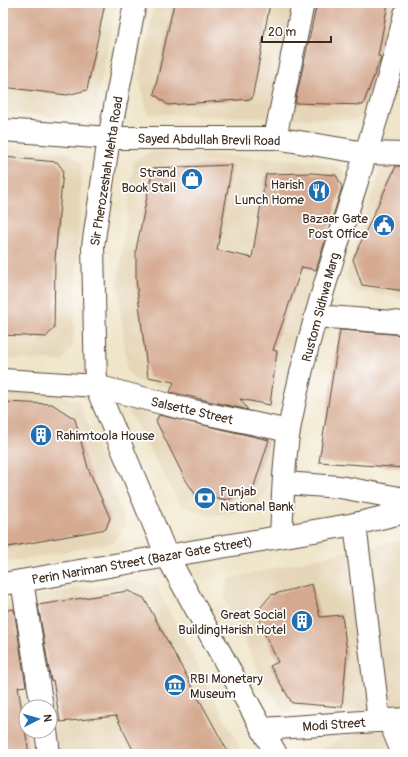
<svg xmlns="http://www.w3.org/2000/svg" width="408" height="757" font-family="Pangolin,sans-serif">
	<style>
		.built { fill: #e5d6b7; fill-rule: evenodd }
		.building { fill: #d4a98f }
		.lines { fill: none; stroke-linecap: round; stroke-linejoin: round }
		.minor-casing { stroke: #564638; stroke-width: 24 }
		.tertiary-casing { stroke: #564638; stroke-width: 24 }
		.minor { stroke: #fff; stroke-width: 22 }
		.tertiary { stroke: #fff; stroke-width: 22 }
		.labels { text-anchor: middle; stroke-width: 3.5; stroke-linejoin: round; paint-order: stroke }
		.street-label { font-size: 13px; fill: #3b2a1e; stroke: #fff }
		.poi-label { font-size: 13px; fill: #3b2a1e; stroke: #fff; text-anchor: end }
	</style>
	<rect width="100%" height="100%" fill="#fff"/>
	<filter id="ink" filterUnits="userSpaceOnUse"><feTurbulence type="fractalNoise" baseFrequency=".025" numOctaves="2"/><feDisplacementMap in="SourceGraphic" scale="8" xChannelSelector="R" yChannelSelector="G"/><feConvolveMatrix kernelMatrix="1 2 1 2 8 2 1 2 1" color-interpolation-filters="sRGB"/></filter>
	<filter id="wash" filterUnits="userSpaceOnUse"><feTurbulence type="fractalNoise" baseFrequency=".012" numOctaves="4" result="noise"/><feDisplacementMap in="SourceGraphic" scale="16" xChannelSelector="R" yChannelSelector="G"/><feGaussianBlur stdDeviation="0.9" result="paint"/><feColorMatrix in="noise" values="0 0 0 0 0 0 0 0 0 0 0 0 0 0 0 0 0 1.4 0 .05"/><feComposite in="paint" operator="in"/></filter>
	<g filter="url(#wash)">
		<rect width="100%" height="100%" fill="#efe5c9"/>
		<g class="built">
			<polygon points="3,3 116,3 95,112 74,119 3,112"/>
			<polygon points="155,3 396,3 370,112 355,120 148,114 139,79"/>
			<polygon points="3,147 67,153 82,163 73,346 62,361 3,358"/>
			<polygon points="151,151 329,162 345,172 283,403 273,411 138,381 127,372 118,281 134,162"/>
			<polygon points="389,162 405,163 405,298 353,290 346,277 381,169"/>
			<polygon points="3,390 55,393 79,401 126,525 113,543 3,563"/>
			<polygon points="143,400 279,434 267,490 251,510 208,516 180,504 129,412"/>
			<polygon points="405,540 405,705 378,708 286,712 266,688 224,595 230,579 355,549"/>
			<path d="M128,581l28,4 87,169h-240v-153zM26,707h24v24h-24z"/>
			<polygon points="384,730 394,754 322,754 322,750 345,735"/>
		</g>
		<g id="blocks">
			<g class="building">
				<polygon points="3,3 105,3 87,90 67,95 3,87"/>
				<polygon points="174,3 270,3 252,99 168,105 154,94"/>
				<polygon points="317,3 388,3 378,56 381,57 363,105 295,103"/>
				<polygon points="3,157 57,162 63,170 55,260 54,328 46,337 3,335"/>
				<polygon points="232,165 217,250 252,258 266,174 311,173 336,175 342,187 316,270 302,267 273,350 277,351 270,405 240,399 248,410 170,392 174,382 148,377 136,279 136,250 153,168"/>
				<polygon points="396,166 405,166 405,291 362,285 353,259"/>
				<polygon points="340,330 405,335 405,468 319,462"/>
				<polygon points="3,402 52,404 75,419 88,468 110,518 106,529 3,548"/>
				<polygon points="159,415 269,440 254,486 228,500 195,494 184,477 156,421"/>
				<polygon points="312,584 320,617 342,615 347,652 342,707 292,703 270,666 278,662 260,624 261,607 271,595"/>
				<polygon points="128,591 144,598 229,754 135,754 116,716 60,722 53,680 51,681 38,605"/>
				<polygon points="14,609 26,686 18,687 29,754 3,754 3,611"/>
			</g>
		</g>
	</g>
	<g filter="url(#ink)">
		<use href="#blocks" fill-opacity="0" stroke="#564638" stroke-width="1"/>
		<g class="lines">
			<g class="minor-casing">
				<g id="minor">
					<polyline points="3,130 109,138 275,138 366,153 405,154"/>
					<polyline points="275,138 303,3"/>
					<polyline points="316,316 405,323"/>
					<polyline points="3,380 96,386 189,410 289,431"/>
					<polyline points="284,483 340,487 405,499"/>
					<polyline points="355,524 379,721"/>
					<path d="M281,536c2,-35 2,-71 8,-106 26,-142 83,-276 116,-416"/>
					<polyline points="22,581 42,707"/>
					<polyline points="3,584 355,524 405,512"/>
					<polyline points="389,720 403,754"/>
					<polyline points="263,729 405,719"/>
					<polyline points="46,731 49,754"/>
				</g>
			</g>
			<g class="tertiary-casing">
				<polyline id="tertiary" points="135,3 109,138 93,246 96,386 167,556 276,754"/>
			</g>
			<use href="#minor" class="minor"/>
			<use href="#tertiary" class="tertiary"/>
		</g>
	</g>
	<defs>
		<g id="shop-disc" transform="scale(1.15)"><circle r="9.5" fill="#1f6fb2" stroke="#fff"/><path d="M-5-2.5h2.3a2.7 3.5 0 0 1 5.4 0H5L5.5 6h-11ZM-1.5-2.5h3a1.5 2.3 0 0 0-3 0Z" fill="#fff"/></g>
		<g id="restaurant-disc" transform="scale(1.15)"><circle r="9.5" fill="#1f6fb2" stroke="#fff"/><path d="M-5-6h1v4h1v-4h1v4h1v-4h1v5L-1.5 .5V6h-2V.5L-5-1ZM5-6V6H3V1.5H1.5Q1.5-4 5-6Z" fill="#fff"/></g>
		<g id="civic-disc" transform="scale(1.15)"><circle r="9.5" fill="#1f6fb2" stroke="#fff"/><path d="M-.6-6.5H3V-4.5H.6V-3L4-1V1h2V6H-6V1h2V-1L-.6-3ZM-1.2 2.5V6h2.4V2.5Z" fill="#fff"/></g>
		<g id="building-disc" transform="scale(1.15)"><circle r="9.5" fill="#1f6fb2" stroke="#fff"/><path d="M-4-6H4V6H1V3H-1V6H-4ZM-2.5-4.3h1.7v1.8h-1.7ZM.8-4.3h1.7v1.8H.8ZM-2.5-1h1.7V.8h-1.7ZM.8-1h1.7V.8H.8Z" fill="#fff"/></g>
		<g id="bank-disc" transform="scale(1.15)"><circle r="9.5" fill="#1f6fb2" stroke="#fff"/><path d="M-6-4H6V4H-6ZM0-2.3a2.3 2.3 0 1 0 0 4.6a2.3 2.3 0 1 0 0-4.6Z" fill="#fff"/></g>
		<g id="museum-disc" transform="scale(1.15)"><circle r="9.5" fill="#1f6fb2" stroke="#fff"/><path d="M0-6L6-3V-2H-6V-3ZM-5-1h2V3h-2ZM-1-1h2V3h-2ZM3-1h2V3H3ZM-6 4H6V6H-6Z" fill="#fff"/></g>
	</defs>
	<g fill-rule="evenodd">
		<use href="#shop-disc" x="192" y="179"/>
		<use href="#restaurant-disc" x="319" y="191"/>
		<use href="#civic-disc" x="384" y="225"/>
		<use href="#building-disc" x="41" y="435"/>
		<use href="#bank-disc" x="205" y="498"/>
		<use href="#building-disc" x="302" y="621"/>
		<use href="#museum-disc" x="175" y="685"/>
	</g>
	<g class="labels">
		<g class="street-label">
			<text transform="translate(209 139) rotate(1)" y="5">Sayed Abdullah Brevli Road</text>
			<text transform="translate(106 171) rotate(-81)" y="5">Sir Pherozeshah Mehta Road</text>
			<text transform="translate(320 307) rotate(-75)" y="5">Rustom Sidhwa Marg</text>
			<text transform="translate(192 410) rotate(13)" y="5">Salsette Street</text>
			<text transform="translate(142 560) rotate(-10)" y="5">Perin Nariman Street (Bazar Gate Street)</text>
			<text transform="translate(334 724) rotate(-4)" y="5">Modi Street</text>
		</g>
		<g class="poi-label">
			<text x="176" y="177">Strand<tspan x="176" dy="15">Book Stall</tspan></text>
			<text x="304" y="189">Harish<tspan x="304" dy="15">Lunch Home</tspan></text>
			<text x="368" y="223">Bazaar Gate<tspan x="368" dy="15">Post Office</tspan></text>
			<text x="56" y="440" text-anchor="start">Rahimtoola House</text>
			<text x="220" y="496" text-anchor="start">Punjab<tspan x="220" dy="15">National Bank</tspan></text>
			<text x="286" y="619">Great Social<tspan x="286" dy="15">BuildingHarish Hotel</tspan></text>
			<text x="190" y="683" text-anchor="start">RBI Monetary<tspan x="190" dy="15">Museum</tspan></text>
		</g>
	</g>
	<rect width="408" height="757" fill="none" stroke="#fff" stroke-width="16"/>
	<g transform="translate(38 719) rotate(84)"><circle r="19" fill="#ffffff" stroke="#b1aaa5"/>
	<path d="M0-3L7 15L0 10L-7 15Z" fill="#1f6fb2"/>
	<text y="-6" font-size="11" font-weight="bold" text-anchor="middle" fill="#3b2a1e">N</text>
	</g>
	<path d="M262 36v6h69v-6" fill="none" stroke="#3b2a1e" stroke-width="2"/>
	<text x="268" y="36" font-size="12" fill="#3b2a1e" stroke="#ffffff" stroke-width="3" paint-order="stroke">20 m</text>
</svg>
